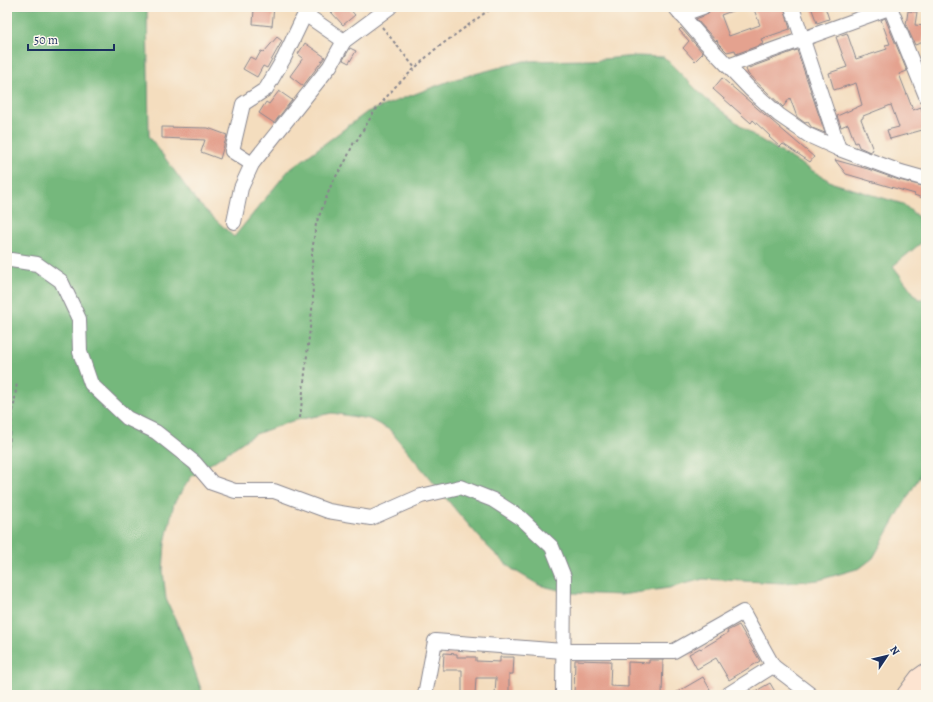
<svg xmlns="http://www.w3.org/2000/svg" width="933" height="702" font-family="Alegreya,serif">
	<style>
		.forest { fill: #74b87b; stroke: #48746c }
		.building { fill: #e4a28f }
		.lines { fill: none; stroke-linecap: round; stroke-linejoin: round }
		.minor-casing { stroke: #88868e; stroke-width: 16 }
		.secondary-casing { stroke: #88868e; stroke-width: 22 }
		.path { stroke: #88868e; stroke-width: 2; stroke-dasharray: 3 3; stroke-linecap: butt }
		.minor { stroke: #fff; stroke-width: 14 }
		.secondary { stroke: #fde4d1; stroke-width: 20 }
	</style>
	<rect width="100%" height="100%" fill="#fbf7ec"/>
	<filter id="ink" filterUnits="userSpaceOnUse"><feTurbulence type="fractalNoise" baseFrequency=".025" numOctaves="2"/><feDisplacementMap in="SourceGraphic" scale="8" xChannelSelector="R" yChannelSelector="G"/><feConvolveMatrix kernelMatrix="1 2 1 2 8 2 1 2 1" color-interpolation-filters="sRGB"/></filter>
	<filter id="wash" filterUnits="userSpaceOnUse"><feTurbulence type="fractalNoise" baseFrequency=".012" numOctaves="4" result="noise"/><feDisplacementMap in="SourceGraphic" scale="16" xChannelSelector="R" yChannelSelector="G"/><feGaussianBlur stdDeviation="0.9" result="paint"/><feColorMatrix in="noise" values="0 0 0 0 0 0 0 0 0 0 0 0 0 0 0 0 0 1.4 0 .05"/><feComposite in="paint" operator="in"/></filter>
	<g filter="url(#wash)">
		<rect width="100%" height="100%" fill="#f4ddbe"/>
		<polygon class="forest" points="7,7 147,7 149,136 197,202 234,237 288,171 367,112 452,80 524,61 592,60 636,56 664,57 706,99 756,137 833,183 903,204 925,223 921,243 893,266 918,299 926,299 926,465 873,558 860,568 819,580 784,583 703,579 669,588 621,595 571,593 539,585 512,569 488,547 459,514 390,430 369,419 332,413 292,421 253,435 191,477 174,503 165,543 163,571 166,599 182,634 203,695 7,695"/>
		<g id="blocks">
			<g class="building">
				<polygon points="258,7 274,7 272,26 253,24 254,9 258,9"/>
				<polygon points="337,7 348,7 355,15 343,25 331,12"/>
				<polygon points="713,7 740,7 740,8 721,15 729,36 760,25 753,7 784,7 790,29 761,39 763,44 736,54 735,50 727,52 718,43 717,40 716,41 696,19 706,15"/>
				<polygon points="811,7 825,7 829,19 817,23"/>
				<polygon points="908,11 917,12 915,25 925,26 923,42 915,45 906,25"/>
				<polygon points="885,18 907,71 899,74 913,110 921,107 926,123 926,129 890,139 887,130 899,127 891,105 863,116 863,118 861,119 873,150 870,152 859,147 857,142 855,143 848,124 841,127 837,116 862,105 856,83 834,90 829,73 847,67 836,37 847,33 856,59 887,49 885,45 890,44 881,20"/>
				<polygon points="681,28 703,53 695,61 683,48 689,41 679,30"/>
				<polygon points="277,37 282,41 267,68 263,66 257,77 243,69 250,57 256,60 261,51 264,52"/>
				<polygon points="305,43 325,57 303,86 290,76 303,58 298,54"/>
				<polygon points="350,48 356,51 349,63 343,60"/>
				<polygon points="797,50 825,133 812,128 808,122 805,123 797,117 790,98 783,107 748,74 746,69"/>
				<polygon points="722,78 814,157 810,162 783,144 780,147 769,137 770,136 753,120 751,123 713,89"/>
				<polygon points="279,91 292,100 274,123 259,113 266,102 269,104"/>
				<polygon points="162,127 208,128 227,135 220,159 201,152 205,140 162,138"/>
				<polygon points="835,160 868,169 899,180 926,187 926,199 914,195 915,194 846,174"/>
				<polygon points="739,625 760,661 729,680 716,658 697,669 689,654 700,648 701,649 728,633 727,631"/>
				<polygon points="444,653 457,654 457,657 476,657 476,661 500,662 500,657 514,657 513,674 509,674 509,695 495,695 496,678 476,678 475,695 462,695 462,670 443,670"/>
				<polygon points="575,660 611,661 610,686 628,687 628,662 649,663 649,660 663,660 662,695 574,695"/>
				<polygon points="703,677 711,691 704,695 672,695"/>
				<polygon points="770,683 777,695 749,695"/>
			</g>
		</g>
	</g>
	<g filter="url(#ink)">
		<use href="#blocks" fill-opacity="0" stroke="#88868e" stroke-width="1"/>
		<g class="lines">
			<g class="minor-casing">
				<g id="minor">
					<polyline points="675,7 705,42 750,89 779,115 808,135 839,149 901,172 926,179"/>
					<polyline points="792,7 839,149"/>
					<polyline points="890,7 926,96"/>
					<polyline points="305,14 344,41"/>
					<polyline points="681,15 703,7"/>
					<polyline points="728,66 892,7"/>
					<polyline points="252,164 232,151 243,104 266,89 284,58 305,14 307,7"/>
					<polyline points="234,222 241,188 252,164 330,66 344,41 390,7"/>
					<polyline points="7,261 11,260 37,264 61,281 79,319 80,352 91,384 127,418 156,432 195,463 212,483 235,491 274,491 328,511 371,518 421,496 460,487 493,500 521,518 552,547 564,577 563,695"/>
					<polyline points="425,695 435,641 563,651 674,651 743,612 773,666 811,695"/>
					<polyline points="727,695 773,666"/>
				</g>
			</g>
			<g class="secondary-casing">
				<polyline id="secondary" points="907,695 919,679 926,674"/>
			</g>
			<g class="path">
				<polyline points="382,27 415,68"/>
				<polyline points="300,418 313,301 312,252 316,224 332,183 346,160 354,142 357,140 374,112 395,87 433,51 493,7"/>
				<polyline points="7,459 17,382"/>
				<polyline points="7,689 8,695"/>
			</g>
			<use href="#minor" class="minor"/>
			<use href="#secondary" class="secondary"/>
		</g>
	</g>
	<rect width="933" height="702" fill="none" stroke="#fbf7ec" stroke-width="24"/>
	<g transform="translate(887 656) rotate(55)" stroke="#fbf7ec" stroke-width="3" paint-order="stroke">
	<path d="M0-3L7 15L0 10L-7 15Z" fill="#1b2f5e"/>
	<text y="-6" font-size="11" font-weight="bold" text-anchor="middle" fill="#1b2f5e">N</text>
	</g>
	<path d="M28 44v6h86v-6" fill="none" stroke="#1b2f5e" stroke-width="2"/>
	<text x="34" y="44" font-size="12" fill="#1b2f5e" stroke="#fbf7ec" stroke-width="3" paint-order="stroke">50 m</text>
</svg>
